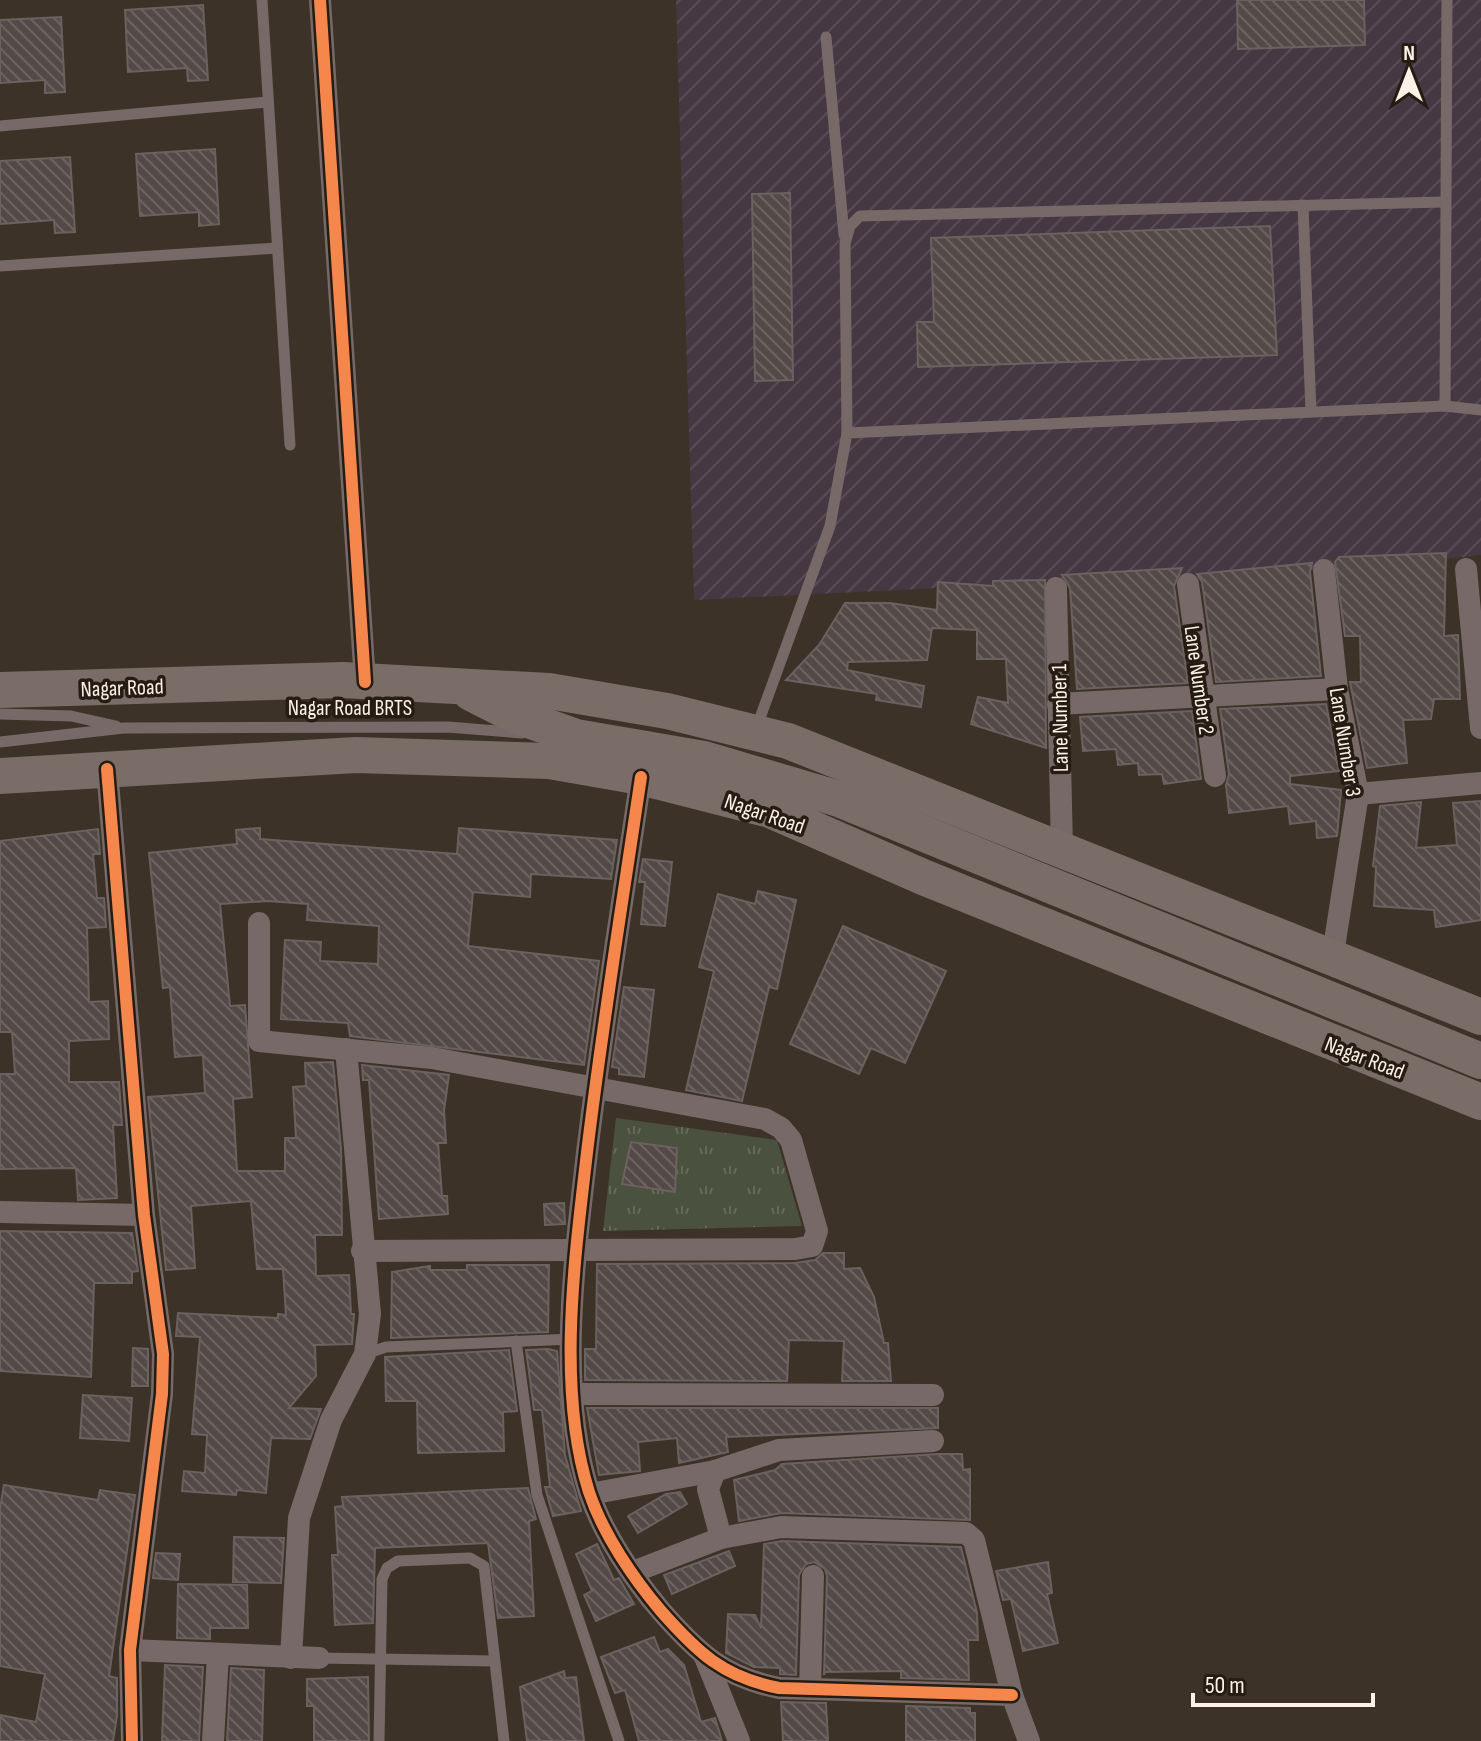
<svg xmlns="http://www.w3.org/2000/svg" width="1481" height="1741" font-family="'Sofia Sans Condensed',sans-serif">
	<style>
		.industrial { fill: url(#industrial-furrows) }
		.grass { fill: url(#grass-tufts) }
		.building { fill: url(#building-back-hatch); stroke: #6b615f; stroke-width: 2 }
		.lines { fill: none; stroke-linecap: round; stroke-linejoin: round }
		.service { stroke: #776968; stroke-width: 11 }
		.minor { stroke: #776968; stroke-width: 22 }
		.trunk { stroke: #7a6c67; stroke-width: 36 }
		.cycleway-casing { stroke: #251c13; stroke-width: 17 }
		.cycleway { stroke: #f5874c; stroke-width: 12 }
		.labels { text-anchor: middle; stroke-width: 7; stroke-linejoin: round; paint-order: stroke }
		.street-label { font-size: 22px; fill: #fff1e5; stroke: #251c13 }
	</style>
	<defs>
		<pattern id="industrial-furrows" width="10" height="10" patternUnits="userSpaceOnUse" patternTransform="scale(2)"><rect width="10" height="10" fill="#453843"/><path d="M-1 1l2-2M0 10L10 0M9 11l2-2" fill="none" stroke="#584c55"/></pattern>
		<pattern id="grass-tufts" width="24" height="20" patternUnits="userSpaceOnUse" patternTransform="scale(2)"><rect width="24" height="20" fill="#4a513e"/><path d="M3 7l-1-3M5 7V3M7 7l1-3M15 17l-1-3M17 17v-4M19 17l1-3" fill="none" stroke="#656a5a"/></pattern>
		<pattern id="building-back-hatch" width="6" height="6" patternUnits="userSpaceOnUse" patternTransform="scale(2)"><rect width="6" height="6" fill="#534948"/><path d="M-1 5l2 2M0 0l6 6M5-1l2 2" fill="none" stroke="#6d6462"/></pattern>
	</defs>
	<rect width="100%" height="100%" fill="#3d3227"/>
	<polygon class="industrial" points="676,0 1481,0 1481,555 1365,567 694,600"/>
	<polygon class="grass" points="616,1118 777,1140 802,1226 603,1231"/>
	<g class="building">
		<polygon points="1237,0 1364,0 1365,45 1238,49"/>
		<polygon points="203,5 208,80 188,81 187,68 128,72 125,10"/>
		<polygon points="61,17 65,92 45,93 45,80 0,83 0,20"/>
		<polygon points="215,149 219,224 199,226 199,212 140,216 136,154"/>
		<polygon points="70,157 75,232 55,233 54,220 0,224 0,161"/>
		<polygon points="790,193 793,380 755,381 752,194"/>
		<polygon points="1270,226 1277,355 918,367 917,322 934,322 931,238"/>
		<polygon points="1446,553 1444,636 1458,635 1460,699 1434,699 1431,719 1403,720 1407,763 1367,768 1350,682 1361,682 1360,636 1345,636 1335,562 1339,557"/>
		<polygon points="1312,563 1310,572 1321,676 1216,682 1202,582 1197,574"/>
		<polygon points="1182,568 1174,586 1188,683 1077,689 1070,588 1062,575"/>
		<polygon points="1045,580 1046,748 971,724 978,697 1008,703 1006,659 977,659 977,630 932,628 927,660 848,662 847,670 924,686 921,707 876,700 877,694 786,680 819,645 845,603 890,603 937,610 938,582 993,586 993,581"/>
		<polygon points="1326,704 1339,771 1290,776 1290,784 1341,790 1337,836 1317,838 1316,821 1290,824 1288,806 1229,813 1226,785 1229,774 1220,709"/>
		<polygon points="1192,711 1201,779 1164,784 1162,774 1139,775 1138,763 1118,765 1116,749 1083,751 1080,717"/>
		<polygon points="1481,801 1481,920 1436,927 1434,910 1374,906 1376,867 1373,866 1380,806 1421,802 1416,848 1457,845 1453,803"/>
		<polygon points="260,828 260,839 457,854 459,828 617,840 611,879 531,874 530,897 473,892 468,946 599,961 584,1065 350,1036 348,1023 281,1019 285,940 321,942 320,961 378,964 379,926 307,920 308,904 268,901 220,904 230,1006 245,1005 252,1097 233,1099 237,1171 285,1171 285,1138 296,1138 293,1087 306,1086 305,1063 333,1062 341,1149 342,1235 315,1235 316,1276 349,1275 351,1314 354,1314 352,1344 315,1345 316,1376 289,1408 321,1409 310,1439 271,1438 266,1493 237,1490 236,1495 182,1491 184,1471 205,1473 207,1435 192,1434 200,1337 176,1336 178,1313 278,1318 278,1314 286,1315 283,1269 257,1269 251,1201 191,1206 195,1268 166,1270 148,1097 205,1093 203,1055 175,1057 170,987 163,988 149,853 237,844 236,830"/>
		<polygon points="98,829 100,854 93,854 97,898 104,898 106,927 87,928 89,1002 108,1001 109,1039 69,1041 69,1082 119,1082 122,1125 113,1125 117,1198 78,1200 76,1168 0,1169 0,1074 15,1074 12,1032 0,1032 0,841"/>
		<polygon points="643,859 672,862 665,926 641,924 645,882 639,882"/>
		<polygon points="758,891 796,900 777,989 769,987 742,1101 686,1090 714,971 699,967 718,894 755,904"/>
		<polygon points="843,926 946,971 905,1063 871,1048 859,1074 790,1044"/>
		<polygon points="624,987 654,990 644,1077 619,1074 619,1068 612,1067"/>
		<polygon points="362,1065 449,1075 444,1110 446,1143 438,1143 442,1196 447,1196 448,1214 379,1219 369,1080 363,1080"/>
		<polygon points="631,1142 677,1148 675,1192 622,1184"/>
		<polygon points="564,1203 565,1224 545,1225 544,1204"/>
		<polygon points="0,1231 132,1233 138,1271 132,1272 132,1283 94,1283 91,1377 0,1371"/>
		<polygon points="823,1253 844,1253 844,1269 860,1268 874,1297 884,1343 888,1343 891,1381 842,1381 844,1341 789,1340 787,1381 585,1380 585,1349 596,1349 597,1264 795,1263 815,1260"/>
		<polygon points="467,1265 549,1265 548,1332 391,1338 392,1272 430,1266 430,1270 467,1270"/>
		<polygon points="133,1348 148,1349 148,1386 132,1386"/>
		<polygon points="548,1349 557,1351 565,1455 581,1511 553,1516 545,1487 550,1487 542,1410 534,1410 526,1350"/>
		<polygon points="509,1350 517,1411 503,1412 504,1451 418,1453 417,1401 386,1401 385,1357"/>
		<polygon points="83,1395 132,1398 129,1441 80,1438"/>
		<polygon points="587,1408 938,1408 938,1428 726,1437 728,1452 679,1463 677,1438 638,1442 640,1471 599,1475"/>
		<polygon points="938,1454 962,1454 963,1470 970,1469 970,1520 781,1513 739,1521 734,1480 775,1470 782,1464"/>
		<polygon points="4,1485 98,1500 100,1490 135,1495 109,1676 117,1678 117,1716 113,1741 0,1741 0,1715 36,1722 45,1674 0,1666 0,1508"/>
		<polygon points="528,1488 536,1519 529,1521 534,1616 498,1618 488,1543 375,1548 373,1623 335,1625 332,1555 338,1555 335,1507 343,1506 342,1497"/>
		<polygon points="680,1492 687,1504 638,1533 628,1516 666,1494"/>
		<polygon points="234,1537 284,1538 281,1583 233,1582"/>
		<polygon points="782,1541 961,1547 977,1613 978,1640 968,1640 969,1680 901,1678 901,1671 825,1672 824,1675 827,1576 825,1569 814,1562 806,1564 799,1575 796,1675 780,1674 780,1668 754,1667 726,1653 728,1614 755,1615 761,1628 764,1544"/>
		<polygon points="597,1544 614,1580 619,1578 634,1604 596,1621 584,1595 592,1591 576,1554"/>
		<polygon points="729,1551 735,1566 672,1594 664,1575"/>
		<polygon points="156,1553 180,1554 178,1580 153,1578"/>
		<polygon points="1048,1562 1052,1593 1047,1594 1058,1643 1023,1651 1011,1599 1003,1600 996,1571"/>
		<polygon points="178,1584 247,1585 248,1628 210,1628 210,1639 177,1638"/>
		<polygon points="654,1637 660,1652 668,1649 684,1665 701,1722 715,1718 722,1741 639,1741 625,1690 615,1693 601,1657"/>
		<polygon points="165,1665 203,1667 199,1741 162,1741"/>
		<polygon points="231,1668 264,1670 262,1741 227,1741"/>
		<polygon points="564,1671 565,1678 576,1677 584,1741 527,1741 520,1687"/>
		<polygon points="368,1677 369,1741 314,1741 314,1706 307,1706 307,1679"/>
		<polygon points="781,1702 826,1703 828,1741 783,1741"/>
		<polygon points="906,1706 970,1708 970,1713 975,1713 975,1741 906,1741"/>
	</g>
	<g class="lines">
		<g class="service">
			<polyline points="262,0 290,445"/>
			<polyline points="826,37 844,235"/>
			<polyline points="0,126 268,102"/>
			<polyline points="1303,205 1311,412"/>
			<polyline points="0,266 277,248"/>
			<polyline points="1445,406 1481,410"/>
			<polyline points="847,433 845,244 850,226 860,216 1444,202"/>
			<polyline points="0,714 71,716 116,726"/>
			<polyline points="756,729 830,526 847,433 1445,406 1447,0"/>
			<polyline points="0,742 124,728 448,727 522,733"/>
			<polyline points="516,1341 537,1495 619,1741"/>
			<polyline points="365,1354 386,1347 573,1339"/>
			<polyline points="319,1658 494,1661"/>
			<polyline points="379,1741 382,1579 387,1568 398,1561 470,1558 484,1566 504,1741"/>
		</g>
		<g class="minor">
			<polyline points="320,0 365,682"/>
			<polyline points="1466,569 1481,728"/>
			<polyline points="1324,570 1337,689 1358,794 1332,960"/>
			<polyline points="1188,584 1215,776"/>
			<polyline points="1056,588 1062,848"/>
			<polyline points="1058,704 1337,689"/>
			<polyline points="107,769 144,1215 163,1354 162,1394 130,1650 132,1741"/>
			<path d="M641,777c-19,128 -40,256 -55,384 -12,103 -29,231 3,331 14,42 44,86 72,119 37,42 62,66 118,77l233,7"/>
			<polyline points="1358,794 1481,783"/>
			<polyline points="259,923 259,1041 432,1058 765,1119 781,1128 791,1140 817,1231 812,1246 795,1249 362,1251"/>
			<polyline points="0,1212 144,1215"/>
			<polyline points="573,1394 933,1395"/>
			<polyline points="590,1494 715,1471"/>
			<polyline points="721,1538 781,1527 966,1533 974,1540 1012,1695 1029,1741"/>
			<polyline points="633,1572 721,1538 708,1489 715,1471 779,1450 933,1441"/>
			<polyline points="130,1650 319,1658"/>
			<polyline points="705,1657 739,1741"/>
			<polyline points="291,1658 299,1518 331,1420 365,1354 370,1314 346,1049"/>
			<polyline points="810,1689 813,1576"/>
			<polyline points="213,1741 218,1654"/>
		</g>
		<g class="trunk">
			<polyline points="0,690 343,680 549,691 667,711 788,741 1481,1017"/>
			<polyline points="471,693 512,714 576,737 704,759 839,799 1481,1061"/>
			<polyline points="0,776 356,755 549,761 641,777 770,810 923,877 1481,1102"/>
		</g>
		<g class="cycleway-casing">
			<g id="cycleway">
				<polyline points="320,0 365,682"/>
				<polyline points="107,769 144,1215 163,1354 162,1394 130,1650 132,1741"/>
				<path d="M641,777c-19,128 -40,256 -55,384 -12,103 -29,231 3,331 14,42 44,86 72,119 37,42 62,66 118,77l233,7"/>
			</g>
		</g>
		<use href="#cycleway" class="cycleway"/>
	</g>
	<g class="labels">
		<g class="street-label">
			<text transform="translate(1200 680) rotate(82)" y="8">Lane Number 2</text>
			<text transform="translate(122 687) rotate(-2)" y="8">Nagar Road</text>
			<text x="350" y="715">Nagar Road BRTS</text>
			<text transform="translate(1059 718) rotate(-91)" y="8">Lane Number 1</text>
			<text transform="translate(1346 742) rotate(81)" y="8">Lane Number 3</text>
			<text transform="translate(765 813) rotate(19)" y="8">Nagar Road</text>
			<text transform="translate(1365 1057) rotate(21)" y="8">Nagar Road</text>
		</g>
	</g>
	<g transform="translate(1409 72)" stroke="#251c13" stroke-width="6" paint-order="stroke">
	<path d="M0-6L14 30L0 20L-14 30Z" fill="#fff1e5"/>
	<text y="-12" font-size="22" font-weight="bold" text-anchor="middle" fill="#fff1e5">N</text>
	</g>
	<path d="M1193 1693v12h180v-12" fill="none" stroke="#fff1e5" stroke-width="4"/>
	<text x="1205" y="1693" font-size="24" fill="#fff1e5" stroke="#251c13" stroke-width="6" paint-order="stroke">50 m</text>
</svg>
